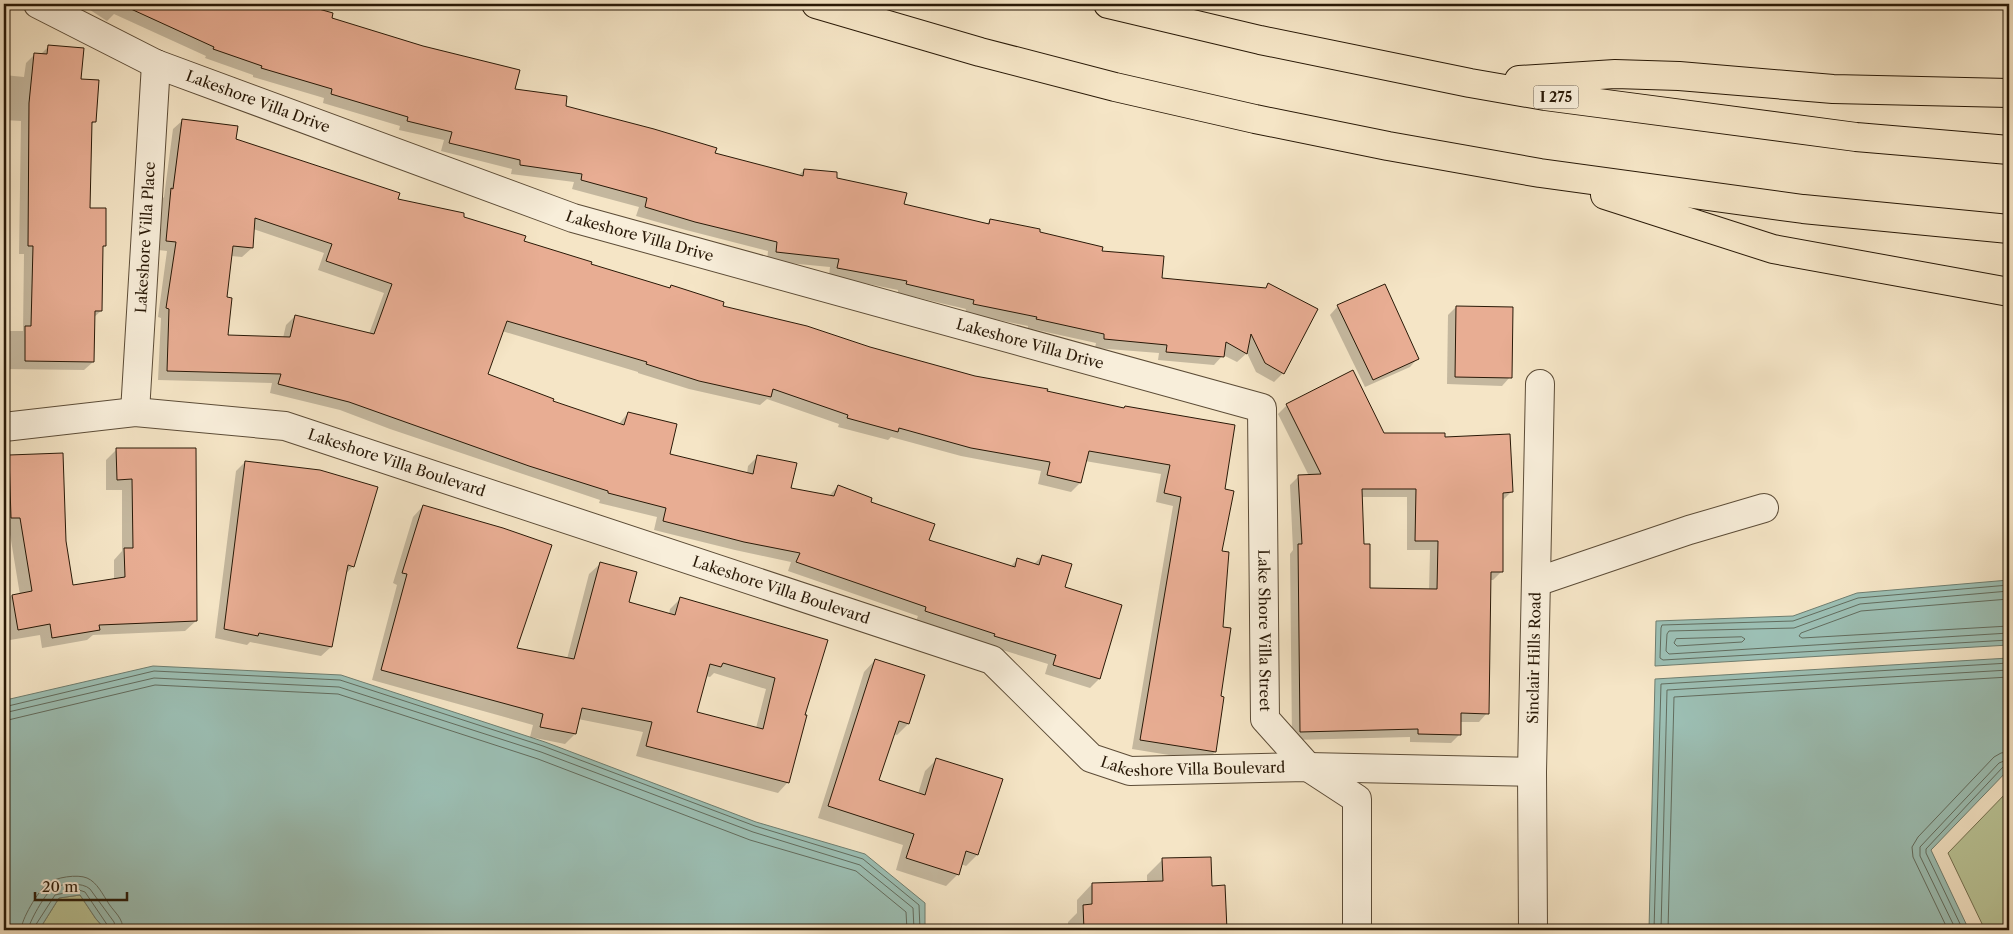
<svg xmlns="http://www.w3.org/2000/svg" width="2013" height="934" font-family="'Libre Caslon Text',serif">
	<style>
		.green { fill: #bac597; stroke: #726f4f }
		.water { fill: #9cbfb4; stroke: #6e7d6f }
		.shadow { fill: #0003; fill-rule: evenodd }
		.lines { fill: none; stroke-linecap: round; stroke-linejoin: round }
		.shore { stroke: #626c5e; stroke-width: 1 }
		.building { fill: #e8ad93; stroke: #291907; fill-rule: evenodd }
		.minor-casing { stroke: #5c4c37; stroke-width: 30 }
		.highway-casing { stroke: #291907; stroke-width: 30 }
		.minor { stroke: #f8eeda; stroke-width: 28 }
		.highway { stroke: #f5e5c6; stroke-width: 28 }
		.labels { text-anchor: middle; stroke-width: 4; stroke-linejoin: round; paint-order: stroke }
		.shield { fill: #f8eeda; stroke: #675946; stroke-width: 1 }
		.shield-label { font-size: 14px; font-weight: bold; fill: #291907 }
		.street-label { font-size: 15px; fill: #291907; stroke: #f8eeda }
	</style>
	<rect width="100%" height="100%" fill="#f5e5c6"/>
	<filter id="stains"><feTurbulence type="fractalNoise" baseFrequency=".004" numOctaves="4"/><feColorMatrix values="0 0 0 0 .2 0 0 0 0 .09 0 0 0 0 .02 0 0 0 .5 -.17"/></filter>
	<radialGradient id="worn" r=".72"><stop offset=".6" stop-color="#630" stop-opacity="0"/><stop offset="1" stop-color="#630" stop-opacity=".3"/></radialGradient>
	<g class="green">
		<polygon points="2009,790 2009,930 1985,930 1948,853"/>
		<polygon points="80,895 96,919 106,930 39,930 59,898"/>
	</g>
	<g class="water">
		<polygon points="2009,580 2009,645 1655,666 1656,621 1793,616 1857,593"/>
		<polygon points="2009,658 2009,769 1931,850 1969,930 1649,930 1655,679"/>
		<polygon points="153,666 341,675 545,742 756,822 865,854 925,903 925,930 106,930 96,919 80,895 59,898 39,930 4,930 4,703 10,699"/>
	</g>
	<g class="shadow">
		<polygon points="81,4 297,4 332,14 331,19 514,90 714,153 798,176 804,170 835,179 903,205 986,225 990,220 1038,233 1101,252 1160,279 1265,289 1269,285 1283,373 1274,382 1256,372 1247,353 1237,362 1223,355 1214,365 1158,360 1159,353 1095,348 1096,343 1028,328 1028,326 965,313 966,309 898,293 898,290 829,276 830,267 767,261 768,251 686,230 636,216 639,207 572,189 574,182 511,174 512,169 441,151 444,140 399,130 400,126 323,103 324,98 253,77 253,75 205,58 206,56 114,14 107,21"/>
		<polygon points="49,46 80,80 95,121 91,125 89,209 105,245 102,248 101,311 93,318 93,362 84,370 4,369 4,331 23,331 24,254 19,254 21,121 4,120 4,75 24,77 26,63 35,54 40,55"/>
		<path d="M183,120l213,80 66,18 61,24 66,23 132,41 254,71 148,32 2,-2 98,83 -3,207 -5,55 -9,9 -74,-12 41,-243 -17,-4 5,-28 -76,-13 -5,22 -9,9 -33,-8 3,-13 -80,-15 -70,-19 -3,3 -50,-13 1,-3 -72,-25 -7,6 -71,-16 -51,-16v-1l-136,-41 -15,44 65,27 66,23 10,-12 40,42 79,19 1,-8 9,-9 33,32 39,7 9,-10 31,16 59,39 82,26 8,-8 16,5 8,-8 22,32 57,18 -22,73 -9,9 -45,-14 3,-10 -62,-19v-2l-70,-22 2,-5 -130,-45 3,-9 -56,-12 -81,-20 3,-13 -58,-14 1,-3 -210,-71 -50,-19 -70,-17 2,-10 -114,-3 3,-62 -3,-1 9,-66 -9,-1 4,-51 2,-2 9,-68zM253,229l71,24 -6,17 66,23 -15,41 -74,-18 -9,9 -3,13 -57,-2v-38l5,-42 11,1 10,-9z"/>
		<polygon points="1338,306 1418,358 1410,367 1365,387 1330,315"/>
		<polygon points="1456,307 1510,377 1502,386 1447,384 1448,315"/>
		<path d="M1287,405l97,29 59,4 68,54 -9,9v70l-9,9h-3l-3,133 -8,9h-19v12l-9,9 -41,-1v-5l-118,3 -2,-186 3,-4 -3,-65 9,-9h10l-31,-62zM1361,497h46v53h23l-1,40h-60l-6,-45z"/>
		<polygon points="117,449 194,449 196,621 185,631 93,635 87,640 42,648 40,635 4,641 4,597 20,595 9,528 4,529 4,456 62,454 65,541 72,587 114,580 114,560 122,551 122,490 106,490 106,460"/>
		<polygon points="245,462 353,566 345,575 331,647 321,656 250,642 247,645 215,638 236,471"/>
		<path d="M423,506l93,143 51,10 22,-85 11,-10 27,39 42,11 1,-5 11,-11 145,42 -22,76 -16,66 -10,11 -142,-37 7,-24 -65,-13 -3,15 -10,10 -35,-7 3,-12 -161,-45 25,-95 -4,-2 20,-66zM714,673l52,16 -10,39 -60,-16 9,-36 5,1z"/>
		<polygon points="875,660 908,724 897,735 893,734 878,781 918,794 925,771 937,759 977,855 966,866 961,864 957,875 946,886 896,870 903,845 818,818 864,672"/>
		<polygon points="1162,860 1210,887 1224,886 1226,930 1068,930 1068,922 1077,913 1077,900 1092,884 1147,882 1147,875"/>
	</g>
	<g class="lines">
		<g class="shore">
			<polyline points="2009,585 1858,598 1793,621 1662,625 1661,628 1660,658 1663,660 2009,640"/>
			<polyline points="2009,591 1860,604 1794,628 1669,631 1667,634 1666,651 1669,654 2009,633"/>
			<polyline points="2009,599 1861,611 1801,633 1799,636 1802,638 2009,626"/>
			<polygon points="1742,637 1745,639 1742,642 1677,646 1674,643 1676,639"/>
			<polyline points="4,707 154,671 340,680 543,746 755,826 863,859 919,905 920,930"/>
			<polyline points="4,713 154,678 339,687 541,752 753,832 860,865 913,908 914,930"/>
			<polyline points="4,721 155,685 338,694 538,759 750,840 856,871 906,912 907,930"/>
			<path d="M21,930c0,-10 17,-39 26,-46 8,-7 31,-10 40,-6 10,4 16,17 22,26 6,9 14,14 14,26"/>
			<path d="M28,930c1,-8 17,-36 24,-41 8,-6 31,-7 38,0l24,33 2,8"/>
			<polyline points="35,930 35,926 55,895 79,890 85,892 108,926 109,930"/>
			<polyline points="1654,930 1661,684 2009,663"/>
			<polyline points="1661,930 1667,690 2009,670"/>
			<polyline points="1668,930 1674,697 2009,677"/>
			<polyline points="1948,930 1913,857 1912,847 1918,837 1994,757 2001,753 2009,752"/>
			<polyline points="1956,930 1920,856 1920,847 1999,763 2009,759"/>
			<polyline points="1963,930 1926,853 1926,849 2003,767 2009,766"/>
		</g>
	</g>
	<g class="building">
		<polygon points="120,4 301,4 333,13 332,18 423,46 520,70 515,89 567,96 566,106 654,129 717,148 715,153 803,176 804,169 837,172 837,178 907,193 904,204 989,224 990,219 1040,229 1040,232 1103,247 1102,251 1164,256 1162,278 1266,288 1268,283 1318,309 1284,374 1265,363 1251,334 1247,354 1226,342 1224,357 1166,352 1167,345 1104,339 1104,334 1036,319 1037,317 973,304 974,300 906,284 907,281 837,268 839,259 776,252 777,242 695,222 645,207 647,198 581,180 582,174 520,165 520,160 449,143 452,132 407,121 408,117 331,94 332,89 261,68 262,66 213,49 214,47"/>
		<polygon points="48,45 84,48 81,79 99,80 96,122 92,122 90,208 106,208 106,246 103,246 102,311 95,311 94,362 25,361 25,326 31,326 33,246 28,246 29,103 34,53 47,54"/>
		<path d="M182,119l56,7 -2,13 164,54 -2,6 66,14v4l62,19 -2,5 68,21 -1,2 79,24 1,-3 53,17 -1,4 84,20 63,21 105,29 73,13 -1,2 77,17 1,-2 110,19 -10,64 9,2 -12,60 7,1 -6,75 8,1 -10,68 3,1 -8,55 -76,-12 41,-243 -17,-4 6,-28 -81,-14 -8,32 -34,-8 3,-13 -79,-14 -72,-20 -1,4 -51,-14 1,-3 -75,-26 -2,8 -72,-16 -53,-17 1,-2 -140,-41 -19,53 66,25 -1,2 71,24 4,-13 49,12 -7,30 83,20 4,-19 40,8 -6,25 43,8 4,-11 34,13 -1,4 64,22 -6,16 86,27 2,-9 22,7 3,-10 30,9 -7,23 57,18 -22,74 -47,-14 3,-10 -62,-19 1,-2 -70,-23 1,-4 -130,-45 4,-9 -56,-11 -81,-21 3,-13 -58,-15v-2l-79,-25 -180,-64 -71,-18 3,-10 -114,-3 2,-62 -3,-1 10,-66 -10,-1 5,-53 2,1zM255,218l77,26 -6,17 66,23 -18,50 -79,-19 -5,22 -62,-2 4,-37 -5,-1 6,-51 20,2z"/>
		<polygon points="1385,284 1419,359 1373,380 1337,305"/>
		<polygon points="1456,306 1513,307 1512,378 1455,377"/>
		<path d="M1353,370l31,63h61v4l65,-3 3,58 -10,1v79h-12l-2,142 -28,-1v22l-43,-1v-5l-118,3 -2,-188h4l-4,-69 23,-1 -35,-70zM1362,489h54l-1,52h23l-1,48 -67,-1v-44h-6z"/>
		<polygon points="116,448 196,448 197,621 99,625 100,630 52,638 50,624 18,630 12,595 32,591 20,518 11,518 9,455 63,453 66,541 73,585 125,577 124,548 133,548 132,479 117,480"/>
		<polygon points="245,461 320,470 378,487 354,567 348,565 332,647 259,633 258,636 224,629"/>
		<path d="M423,505l80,23 49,17 -35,103 57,11 26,-97 37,10 -8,30 46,13 5,-18 148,43 -23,75h2l-18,68 -143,-37 6,-24 -70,-14 -6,26 -36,-7 3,-13 -162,-44 26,-96 -5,-1zM723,663l52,15 -12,51 -66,-17 13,-48 11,3z"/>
		<polygon points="875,659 925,675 909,724 899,721 879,780 925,795 936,758 1003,779 978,855 966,851 959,875 906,858 914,834 828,806"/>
		<polygon points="1211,857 1212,886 1225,885 1227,930 1084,930 1083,905 1092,904 1092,883 1163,881 1162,858"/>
	</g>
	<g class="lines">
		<g class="minor-casing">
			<g id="minor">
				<path id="s1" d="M38,4l118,60 417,154 689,190 3,311 43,48 49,32v131"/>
				<path id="s2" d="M135,412l21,-348"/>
				<path id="s3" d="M4,427l131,-15 150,14 707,234 99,98 39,13 178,-4 224,5"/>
				<polyline points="1536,582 1689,530 1764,508"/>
				<path id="s4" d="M1533,930l-1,-158 8,-388"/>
			</g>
		</g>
		<g class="highway-casing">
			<g id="highway">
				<polyline points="816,4 980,52 1115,87 1255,119 1388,146 1540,173 1803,209 2009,229"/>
				<polyline points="1108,4 1260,40 1470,83 1545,96 1856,137 2009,150"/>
				<polyline points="1519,80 1615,74 1679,76 1833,89 2009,93"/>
				<polyline points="1605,195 1773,249 2009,292"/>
			</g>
		</g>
		<use href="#minor" class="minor"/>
		<use href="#highway" class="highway"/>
	</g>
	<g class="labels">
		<rect class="shield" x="1533.5" y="85.5" width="45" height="23" rx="4"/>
		<g class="shield-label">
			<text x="1556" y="102">I 275</text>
		</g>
		<g class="street-label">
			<text dy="5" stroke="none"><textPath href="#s1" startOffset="241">Lakeshore Villa Drive</textPath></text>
			<text dy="5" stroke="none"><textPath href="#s1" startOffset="646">Lakeshore Villa Drive</textPath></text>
			<text dy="5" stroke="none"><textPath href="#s2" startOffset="175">Lakeshore Villa Place</textPath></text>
			<text dy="5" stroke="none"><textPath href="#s1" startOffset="1051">Lakeshore Villa Drive</textPath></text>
			<text dy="5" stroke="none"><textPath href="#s3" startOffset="400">Lakeshore Villa Boulevard</textPath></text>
			<text dy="5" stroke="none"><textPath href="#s3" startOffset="805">Lakeshore Villa Boulevard</textPath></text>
			<text dy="5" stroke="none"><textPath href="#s1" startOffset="1514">Lake Shore Villa Street</textPath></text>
			<text dy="5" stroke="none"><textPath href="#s4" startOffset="272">Sinclair Hills Road</textPath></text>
			<text dy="5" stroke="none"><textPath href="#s3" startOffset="1270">Lakeshore Villa Boulevard</textPath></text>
		</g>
	</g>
	<rect width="2013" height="934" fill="none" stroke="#f5e5c6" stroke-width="20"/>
	<rect x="5" y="5" width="2003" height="924" fill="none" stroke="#291907" stroke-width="2.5"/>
	<rect x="10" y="10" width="1993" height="914" fill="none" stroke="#291907"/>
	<path d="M35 892v8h92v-8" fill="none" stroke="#291907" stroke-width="2.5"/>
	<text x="42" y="892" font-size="15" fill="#291907" stroke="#f8eeda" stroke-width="4" paint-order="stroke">20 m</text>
	<rect width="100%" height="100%" filter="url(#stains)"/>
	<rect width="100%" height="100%" fill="url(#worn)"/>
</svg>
